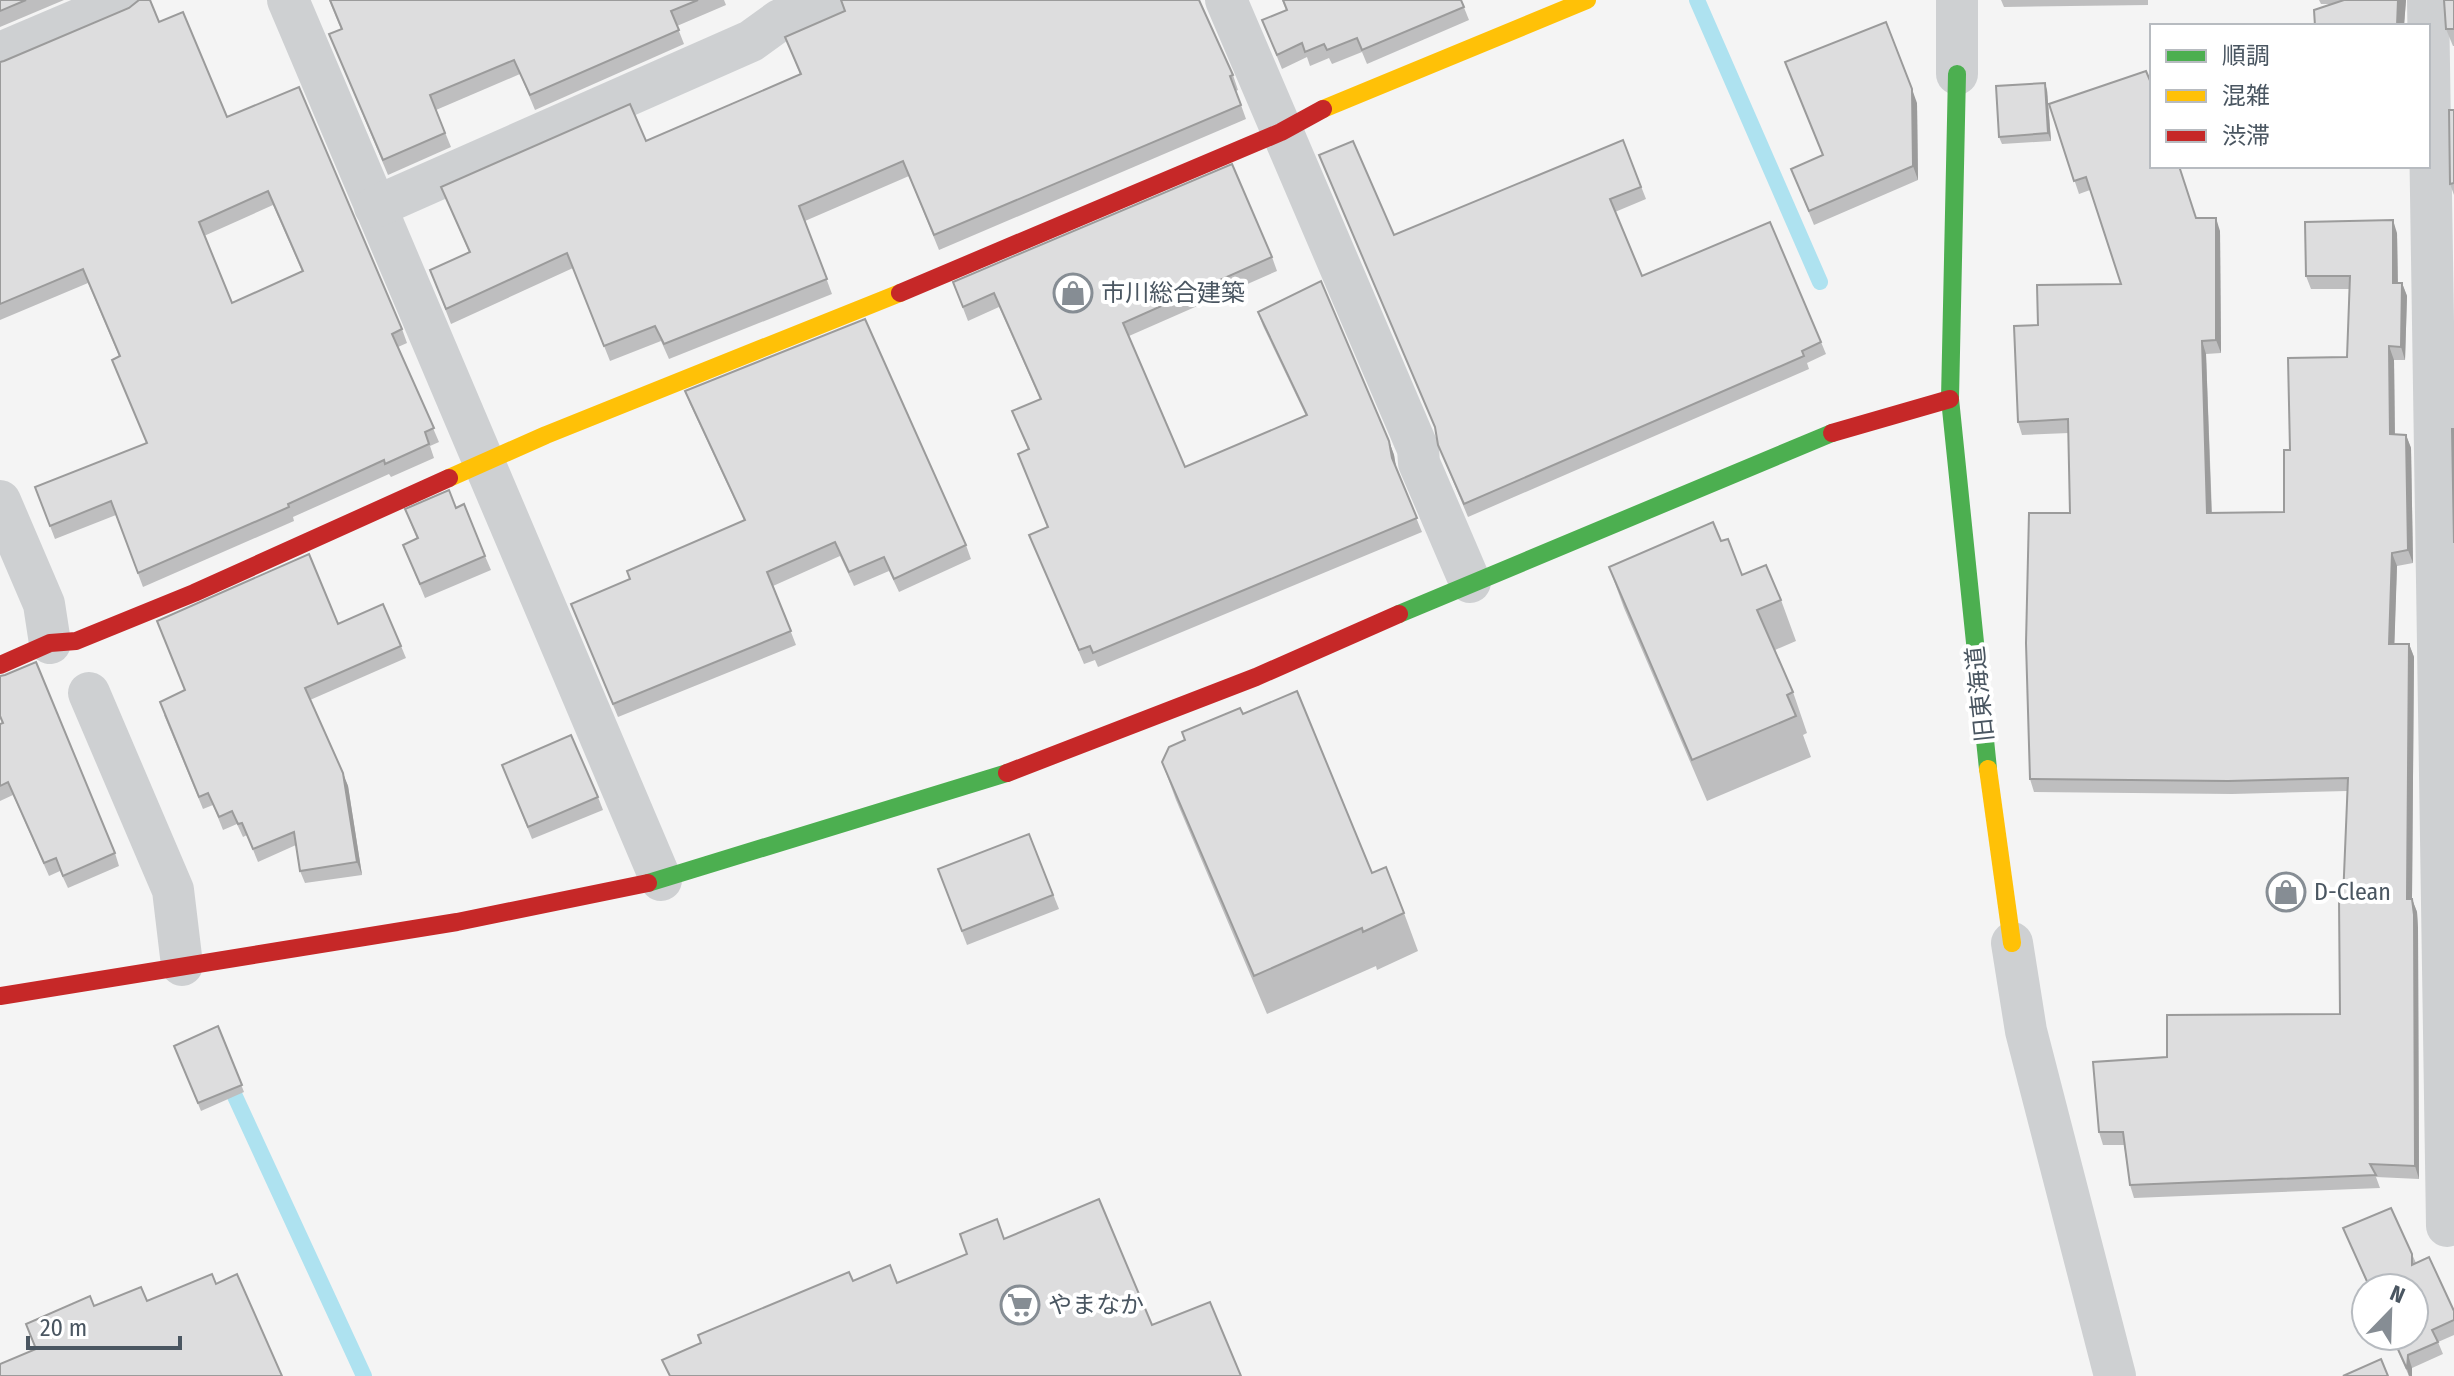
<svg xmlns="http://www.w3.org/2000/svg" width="2454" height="1376" font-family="'Fira Sans Condensed','Noto Sans JP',sans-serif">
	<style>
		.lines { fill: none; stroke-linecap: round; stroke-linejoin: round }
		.stream { stroke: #aee2f0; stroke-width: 16 }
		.street { stroke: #ced0d2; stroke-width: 42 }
		.fast { stroke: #4caf50; stroke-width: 18 }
		.slow { stroke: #ffc107; stroke-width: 18 }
		.jam { stroke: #c62828; stroke-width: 18 }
		.wall { fill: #bebebf; fill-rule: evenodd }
		.shaded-wall { fill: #9b9b9b }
		.building { fill: #ddddde; stroke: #9b9b9b; stroke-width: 2; fill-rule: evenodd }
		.labels { text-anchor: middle; stroke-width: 8; stroke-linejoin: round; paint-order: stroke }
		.poi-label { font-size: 24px; fill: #4a5661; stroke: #fff; text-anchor: start }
		.street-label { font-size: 24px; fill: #4a5661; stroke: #fff }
	</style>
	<rect width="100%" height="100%" fill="#f4f4f4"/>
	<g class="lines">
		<g class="stream">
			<polyline points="1697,0 1820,282"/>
			<polyline points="227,1079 364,1376"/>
		</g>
		<g class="street">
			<polyline points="288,0 661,880"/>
			<polyline points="1226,0 1418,449 1419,463 1470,582"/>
			<polyline points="1957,0 1957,74"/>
			<polyline points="2428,0 2447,1226"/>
			<polyline points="0,53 125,0"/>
			<polyline points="375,207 751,41 780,20 827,0"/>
			<polyline points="0,501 44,604 50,643"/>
			<polyline points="89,693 173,890 182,965"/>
			<polyline points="2012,943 2026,1031 2115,1376"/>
		</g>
		<g class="fast">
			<polyline points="1957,74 1950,399 1988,769"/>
			<polyline points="1399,614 1832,433"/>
			<polyline points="648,883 1007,773"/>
		</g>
		<g class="slow">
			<polyline points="1323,109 1587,0"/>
			<polyline points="449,478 546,435 900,293"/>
			<polyline points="1988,769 2012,943"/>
		</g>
		<g class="jam">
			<polyline points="900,293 1281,132 1323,109"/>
			<polyline points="1832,433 1950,399"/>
			<polyline points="0,665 50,643 76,641 194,593 449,478"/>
			<polyline points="1007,773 1256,677 1399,614"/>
			<polyline points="0,996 457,922 648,883"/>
		</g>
	</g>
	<g class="wall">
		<polygon points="0,0 64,0 0,27"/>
		<polygon points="329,0 724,0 726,5 677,26 684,44 535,110 520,74 436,110 451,147 388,175 329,34 341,29"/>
		<polygon points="841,0 1233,75 1238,90 1236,91 1246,119 939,250 909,176 805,221 832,294 669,359 661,341 610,361 573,268 451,324 430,270 469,252 441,187 646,141 800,74 785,37 845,11"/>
		<polygon points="1282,0 1461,0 1469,20 1367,64 1362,52 1332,64 1329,58 1310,66 1307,57 1282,69 1262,20 1286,10"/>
		<polygon points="2001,0 2148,0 2148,5 2004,7"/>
		<polygon points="2319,0 2406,0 2404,26 2333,4 2321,4"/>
		<polygon points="2454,0 2454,46 2453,46 2446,29"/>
		<path d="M159,22l68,95 175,212 5,14 -9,4 41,95 -9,4 4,12 -43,19 -2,-3 -96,43 1,4 -151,66 -27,-72 -61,24 -20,-52 112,-44 -35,-83 7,-4 -31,-73 -88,37v-258zM273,205l29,66 -70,32 -28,-67z"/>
		<polygon points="2151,83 2152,166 2197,218 2220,231 2221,353 2206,354 2212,513 2284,512 2290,450 2347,357 2349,289 2311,289 2306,276 2397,233 2398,283 2402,283 2407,296 2405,360 2394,360 2395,434 2406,435 2411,448 2413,563 2397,566 2394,644 2409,644 2414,657 2412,899 2417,912 2418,928 2419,1179 2376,1177 2380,1188 2134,1198 2130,1185 2124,1145 2103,1145 2099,1132 2167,1057 2340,1014 2347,791 2232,794 2034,792 2030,779 2070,513 2069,433 2022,435 2018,422 2038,325 2121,284 2090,190 2079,194 2049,104"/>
		<polygon points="2047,90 2051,141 2002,144 1999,137"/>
		<polygon points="1917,103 1918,180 1814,225 1791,169 1823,155"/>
		<polygon points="2454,110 2454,195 2450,184"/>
		<polygon points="1623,140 1646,199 1615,212 1642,276 1821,342 1826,354 1807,363 1809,369 1468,517 1438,445 1436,430 1319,155 1394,235"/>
		<polygon points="1272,257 1277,271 1129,336 1185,467 1306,416 1263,326 1258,312 1389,441 1394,455 1396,469 1422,532 1098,667 1095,660 1084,664 1029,535 1048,527 1018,454 1028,449 1012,411 1040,399 999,307 968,321 953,282"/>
		<polygon points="685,391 966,545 971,559 899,592 889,571 854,586 840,556 773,586 796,645 618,717 571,604 630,580 744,520 690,404"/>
		<polygon points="456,508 485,556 491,570 425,598 403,545 417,539 405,509"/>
		<polygon points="1721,541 1742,575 1781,600 1796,641 1775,650 1793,692 1807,733 1803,735 1811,757 1707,801 1624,608 1609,567"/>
		<polygon points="338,624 401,646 406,658 310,700 348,786 362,875 305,883 300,871 296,845 258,862 247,835 243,837 237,824 223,830 213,805 203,809 164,715"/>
		<polygon points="0,676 115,853 119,866 68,888 60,871 49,876 13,795 0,801 0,724 2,723 0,718"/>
		<polygon points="1243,714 1404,913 1418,951 1377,970 1376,966 1267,1014 1176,800 1162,762"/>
		<polygon points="502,765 598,797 603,810 532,839"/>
		<polygon points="1029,834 1059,909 967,945 938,869"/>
		<polygon points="218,1026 244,1092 201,1111 174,1046"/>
		<polygon points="2343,1228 2412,1254 2416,1263 2454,1311 2454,1335 2438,1342 2443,1354 2412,1368 2412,1376 2409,1376 2391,1336 2414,1336 2414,1288 2369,1288"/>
	</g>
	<g class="shaded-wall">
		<polygon points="2398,0 2406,0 2404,26 2397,26"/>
		<polygon points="2045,83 2047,90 2051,141 2048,133"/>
		<polygon points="1912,89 1917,103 1918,180 1913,166"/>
		<polygon points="2216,218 2220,231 2221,353 2216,340"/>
		<polygon points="2393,220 2397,233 2398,296 2393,283"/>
		<polygon points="2402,283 2407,296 2405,360 2401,347"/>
		<polygon points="2202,341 2206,354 2212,526 2207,513"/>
		<polygon points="2389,346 2394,360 2395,447 2390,434"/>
		<polygon points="2406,435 2411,448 2413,563 2408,550"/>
		<polygon points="1389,441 1394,455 1397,472 1392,458"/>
		<polygon points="2392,553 2397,566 2394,657 2389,644"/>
		<polygon points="2409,644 2414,657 2412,899 2417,912 2418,928 2419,1179 2415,1166 2407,899"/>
		<polygon points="343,773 348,786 362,875 357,862"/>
		<polygon points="2408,1355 2412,1368 2412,1376 2409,1376 2407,1369"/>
	</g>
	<g class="building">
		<polygon points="0,0 26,0 0,11"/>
		<path d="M139,0h11l9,22 24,-10 44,105 72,-30 103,242 -10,5 42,94 -9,4 4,12 -44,20 -1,-4 -96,44 1,3 -151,66 -27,-72 -61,25 -15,-39 112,-44 -35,-83 8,-4 -37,-87 -83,35v-242l4,-1 125,-53zM268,191l35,80 -71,32 -33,-81z"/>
		<polygon points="330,0 698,0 671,11 679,30 530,95 514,60 430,95 445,133 383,160 329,34 342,29"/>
		<polygon points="841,0 1199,0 1233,75 1230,76 1241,105 934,235 903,161 799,206 827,279 664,344 655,326 604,346 567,253 446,309 430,270 470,252 441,187 630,104 646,141 801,74 785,37 845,11"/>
		<polygon points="1283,0 1461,0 1464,7 1362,50 1357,38 1327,50 1324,44 1305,52 1302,43 1277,55 1262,20 1287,10"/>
		<polygon points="2344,0 2398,0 2397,26 2315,26 2314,10"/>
		<polygon points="2444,0 2454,0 2454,29 2446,29"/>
		<polygon points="1886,22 1912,89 1913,166 1809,211 1791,169 1823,155 1785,62"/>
		<polygon points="2146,71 2151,83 2152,83 2152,166 2179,166 2196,218 2216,218 2216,340 2202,341 2207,513 2284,512 2284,450 2290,450 2288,358 2347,357 2350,276 2306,276 2305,222 2393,220 2393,283 2402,283 2401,347 2389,346 2390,434 2406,435 2408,550 2392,553 2389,644 2409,644 2407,899 2412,899 2414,915 2415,1166 2370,1164 2376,1175 2130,1185 2123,1132 2099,1132 2093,1062 2167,1057 2167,1015 2340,1014 2339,899 2343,899 2348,778 2228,781 2030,779 2026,643 2029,513 2070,513 2068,419 2018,422 2014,326 2038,325 2037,285 2121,284 2086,177 2074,181 2049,104"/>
		<polygon points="2045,83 2048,133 1999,137 1996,86"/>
		<polygon points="2449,110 2454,110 2454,183 2450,184"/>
		<polygon points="1623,140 1641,187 1610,199 1642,276 1770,222 1821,342 1802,351 1804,356 1464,504 1438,445 1435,427 1319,155 1353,141 1394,235"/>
		<polygon points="1232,164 1272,257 1123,323 1185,467 1307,415 1258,312 1321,281 1389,441 1392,458 1417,518 1093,653 1090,646 1079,650 1029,535 1048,527 1018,454 1029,449 1012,411 1041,399 994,293 963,307 953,282"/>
		<polygon points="865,319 966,545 894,579 884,557 849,572 835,542 767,572 791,631 613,704 571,604 630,579 627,571 745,520 685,391"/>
		<polygon points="2452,429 2454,429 2454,543"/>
		<polygon points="449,490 456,508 464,504 485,556 420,584 403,545 418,538 405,509"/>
		<polygon points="1713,522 1721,541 1728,539 1742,575 1766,565 1781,600 1757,610 1793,692 1787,695 1796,716 1692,760 1609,567"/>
		<polygon points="309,554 338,624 383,604 401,646 305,688 343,773 357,862 300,871 294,832 253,849 242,823 238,824 232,811 219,817 208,793 199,797 160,702 185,690 157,621"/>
		<polygon points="36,662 115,853 63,876 56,858 44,863 8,782 0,786 0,724 3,723 0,716 0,676 5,675"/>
		<polygon points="1297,691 1372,873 1386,867 1404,913 1363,932 1362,928 1254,976 1162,762 1169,747 1185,740 1182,732 1240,708 1243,714"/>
		<polygon points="571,735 598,797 528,827 502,765"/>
		<polygon points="1029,834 1053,895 962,931 938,869"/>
		<polygon points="218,1026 242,1085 198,1103 174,1046"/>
		<polygon points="1099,1199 1152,1325 1210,1302 1241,1376 670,1376 662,1360 701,1343 698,1335 849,1272 853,1281 890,1265 897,1283 967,1254 960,1234 997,1219 1004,1239"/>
		<polygon points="2391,1208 2412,1254 2412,1265 2429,1257 2454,1311 2454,1320 2432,1330 2438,1342 2408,1355 2407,1369 2392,1336 2414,1336 2414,1288 2370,1288 2343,1228"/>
		<polygon points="212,1274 216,1284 237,1274 282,1376 0,1376 0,1364 36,1349 26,1324 90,1296 94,1306 141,1287 147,1301"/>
		<polygon points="2381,1359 2388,1376 2343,1376"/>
	</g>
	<defs>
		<g id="shop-ring" transform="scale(2)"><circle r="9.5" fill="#fff" stroke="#868d94" stroke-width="1.5"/><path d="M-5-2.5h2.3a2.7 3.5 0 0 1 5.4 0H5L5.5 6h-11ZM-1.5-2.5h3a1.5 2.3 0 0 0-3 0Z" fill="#868d94"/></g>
		<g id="supermarket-ring" transform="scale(2)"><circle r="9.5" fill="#fff" stroke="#868d94" stroke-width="1.5"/><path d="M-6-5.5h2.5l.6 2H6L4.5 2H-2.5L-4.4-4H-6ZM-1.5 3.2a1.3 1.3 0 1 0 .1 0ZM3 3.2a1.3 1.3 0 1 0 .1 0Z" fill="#868d94"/></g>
	</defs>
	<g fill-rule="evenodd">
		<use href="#shop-ring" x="1073" y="293"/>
		<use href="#shop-ring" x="2286" y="892"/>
		<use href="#supermarket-ring" x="1020" y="1305"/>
	</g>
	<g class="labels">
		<g class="poi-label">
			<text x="1101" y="301">市川総合建築</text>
			<text x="2314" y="900">D-Clean</text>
			<text x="1048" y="1313">やまなか</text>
		</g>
		<g class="street-label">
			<text transform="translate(1980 694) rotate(-96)" y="8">旧東海道</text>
		</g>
	</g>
	<rect x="2150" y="24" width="280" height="144" fill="#ffffff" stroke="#b7bbc0" stroke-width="2"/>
	<rect x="2166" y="50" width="40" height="12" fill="#4caf50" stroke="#b7bbc0" stroke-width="2"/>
	<text x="2222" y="64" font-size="24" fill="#4a5661">順調</text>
	<rect x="2166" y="90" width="40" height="12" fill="#ffc107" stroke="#b7bbc0" stroke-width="2"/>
	<text x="2222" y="104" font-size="24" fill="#4a5661">混雑</text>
	<rect x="2166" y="130" width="40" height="12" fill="#c62828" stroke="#b7bbc0" stroke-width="2"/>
	<text x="2222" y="144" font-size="24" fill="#4a5661">渋滞</text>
	<g transform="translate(2390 1312) rotate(23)"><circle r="38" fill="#ffffff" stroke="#b7bbc0" stroke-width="2"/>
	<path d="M0-6L14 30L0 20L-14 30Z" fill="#868d94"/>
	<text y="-12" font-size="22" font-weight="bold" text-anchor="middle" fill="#4a5661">N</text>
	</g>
	<path d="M28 1336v12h152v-12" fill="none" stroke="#4a5661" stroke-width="4"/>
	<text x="40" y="1336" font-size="24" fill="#4a5661" stroke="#ffffff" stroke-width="6" paint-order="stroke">20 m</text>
</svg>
